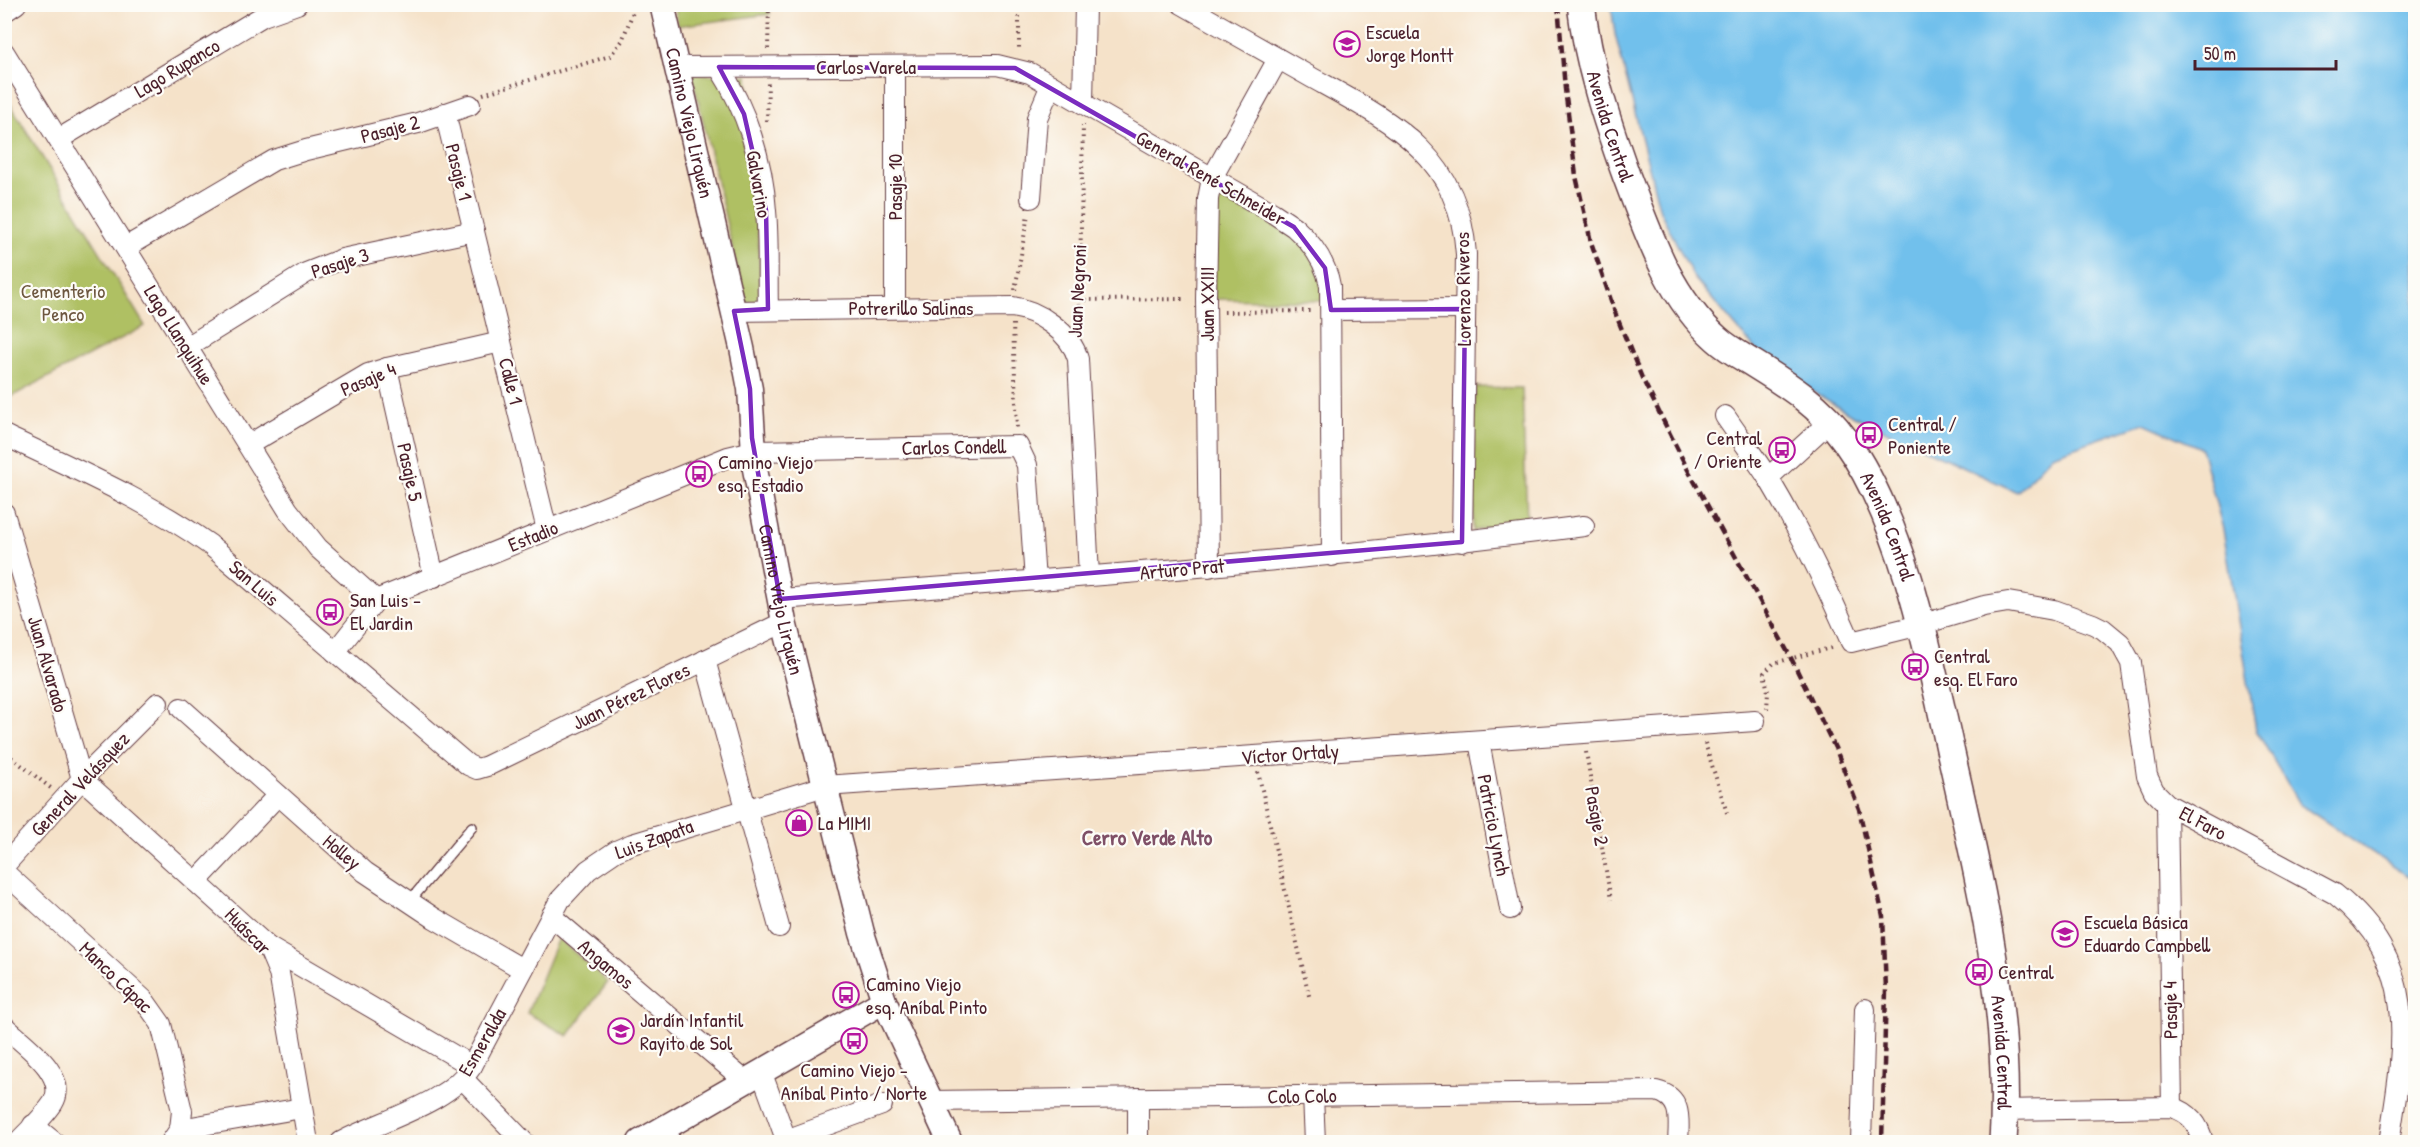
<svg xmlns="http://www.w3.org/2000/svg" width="2420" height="1147" font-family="'Patrick Hand',sans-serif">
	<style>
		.green { fill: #afc063; stroke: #7c7047; stroke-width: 1.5 }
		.water { fill: #71c0ec; stroke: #5e708c; stroke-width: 1.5 }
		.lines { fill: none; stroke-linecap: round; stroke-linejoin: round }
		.service-casing { stroke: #643c43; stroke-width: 12 }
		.minor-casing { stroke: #643c43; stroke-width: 22 }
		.tertiary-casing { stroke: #643c43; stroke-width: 27 }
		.secondary-casing { stroke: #643c43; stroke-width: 30 }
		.path { stroke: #643c43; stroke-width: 4; stroke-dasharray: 1.5 4.5; stroke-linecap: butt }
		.service { stroke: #fff; stroke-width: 9 }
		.minor { stroke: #fff; stroke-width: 20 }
		.tertiary { stroke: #fff; stroke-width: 24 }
		.secondary { stroke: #fff; stroke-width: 27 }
		.rail { stroke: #4a1f2b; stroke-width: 4.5; stroke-dasharray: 9 4.5; stroke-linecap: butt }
		.marked { fill: none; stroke: #7b2cbf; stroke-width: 4.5; stroke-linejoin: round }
		.labels { text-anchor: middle; stroke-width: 4.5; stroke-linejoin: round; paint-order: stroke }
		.poi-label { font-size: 20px; fill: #4a1f2b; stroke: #fdfcf7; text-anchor: start }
		.street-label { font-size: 20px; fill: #4a1f2b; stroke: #fdfcf7 }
		.park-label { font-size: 20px; fill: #6d573f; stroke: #fdfcf7 }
		.neighbourhood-label { font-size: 21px; font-weight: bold; fill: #7f5067; stroke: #fdfcf7 }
	</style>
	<rect width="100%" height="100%" fill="#fdfcf7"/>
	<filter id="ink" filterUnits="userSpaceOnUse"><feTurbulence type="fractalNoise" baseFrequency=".0167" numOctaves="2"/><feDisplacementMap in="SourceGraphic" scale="12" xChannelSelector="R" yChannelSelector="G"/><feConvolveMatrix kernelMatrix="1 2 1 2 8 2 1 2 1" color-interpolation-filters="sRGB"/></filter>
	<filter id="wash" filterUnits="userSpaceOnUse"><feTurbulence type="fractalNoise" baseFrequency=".008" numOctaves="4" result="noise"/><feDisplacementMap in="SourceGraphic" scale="24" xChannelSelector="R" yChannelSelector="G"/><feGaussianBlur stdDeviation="1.35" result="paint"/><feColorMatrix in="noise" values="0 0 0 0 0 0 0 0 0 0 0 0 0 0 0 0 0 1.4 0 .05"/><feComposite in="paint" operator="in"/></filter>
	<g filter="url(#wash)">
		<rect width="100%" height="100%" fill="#f5e2c9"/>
		<g class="green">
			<polygon points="675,5 769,5 770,14 677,26"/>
			<polygon points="692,74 748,76 762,301 745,303"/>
			<polygon points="4,94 145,326 5,400 4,400"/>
			<polygon points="1214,198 1279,221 1312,252 1321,278 1323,301 1212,299"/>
			<polygon points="1475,387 1522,388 1527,519 1473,531"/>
			<polygon points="558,938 608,982 568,1036 527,1013"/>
		</g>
		<polygon class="water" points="1611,5 2415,5 2415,886 2411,878 2299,804 2256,730 2223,529 2201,448 2144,423 2052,455 2017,492 1852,415 1768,364 1694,278 1660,211 1615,34"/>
	</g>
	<g filter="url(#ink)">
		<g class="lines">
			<g class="service-casing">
				<polyline id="service" points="409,902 472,827"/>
			</g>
			<g class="minor-casing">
				<g id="minor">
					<path d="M1182,4c42,24 85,48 127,72 79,44 150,76 157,178l-4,288"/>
					<polyline points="4,12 16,4"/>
					<polyline points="4,52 288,510 318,548 376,600"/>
					<path d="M677,67l320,-2 33,8 243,140 21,14c18,16 32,35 36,59l2,270"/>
					<path d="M719,67c27,42 44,94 47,144 3,32 1,65 2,98"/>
					<polyline points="1083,103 1085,4"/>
					<polyline points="445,113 547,530"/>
					<polyline points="59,139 263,16 297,4"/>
					<polyline points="1031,198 1037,118 1051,85"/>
					<polyline points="126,247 274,160 306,150 418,123 470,105"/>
					<polyline points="895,308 895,67"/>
					<polyline points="1331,310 1465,309"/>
					<path d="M734,311l278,-4c26,3 59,26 66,52l11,217"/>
					<polyline points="187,347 306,273 342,259 474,231"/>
					<polyline points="387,368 434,577"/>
					<path d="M1725,416c15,22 31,43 45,65 31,52 57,106 81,161l69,-17 64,-19 24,-4 46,8 39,14 10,5 17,14 11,20 16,113 7,15 13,13 168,90c85,68 70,149 54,248"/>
					<path d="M4,435c70,34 143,65 206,110l258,220 9,4 10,-3 297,-144"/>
					<polyline points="248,445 368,374 387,368 501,342"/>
					<polyline points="1768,478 1830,421"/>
					<polyline points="4,513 82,779"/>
					<polyline points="1209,567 1206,299 1208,199 1212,178 1278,59"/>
					<path d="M780,599c268,-19 537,-38 804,-73"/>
					<polyline points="335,652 376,600 728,457 753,451 1018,446 1027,465 1035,581"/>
					<polyline points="705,660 779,927"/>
					<polyline points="181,708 365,872 434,918 522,969"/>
					<polyline points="1479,741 1510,909"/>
					<polyline points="82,779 268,947 279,973 308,1142"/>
					<polyline points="2167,804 2172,1107"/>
					<polyline points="4,866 82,779 158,703"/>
					<polyline points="4,872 144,1000 161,1024 182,1111 180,1129 171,1142"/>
					<polyline points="196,882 278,795"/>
					<polyline points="551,916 745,1081"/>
					<polyline points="268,947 472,1066"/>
					<path d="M4,1026c18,17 66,49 49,77 -9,14 -24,27 -35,39"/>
					<polyline points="761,1071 787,1142"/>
					<polyline points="463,1079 524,1142"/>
					<polyline points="1313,1096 1315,1142"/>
					<path d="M930,1101l726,-10c27,6 23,30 22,51"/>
					<path d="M2004,1110l168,-3c18,6 27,17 31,35"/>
					<polyline points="33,1125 54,1142"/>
					<polyline points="665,1128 670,1142"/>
					<polyline points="180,1129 302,1108"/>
					<polyline points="180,1129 201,1142"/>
					<polyline points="786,1140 882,1105"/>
					<path d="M341,1142c40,-22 107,-38 131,-76l88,-166 28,-30 28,-19 16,-7 193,-58 930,-65"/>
					<polyline points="1138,1142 1138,1098"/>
					<polyline points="1861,1142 1865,1009"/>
				</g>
			</g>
			<g class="tertiary-casing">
				<g id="tertiary">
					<path id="s1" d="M662,4l80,344 8,41 5,80 29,153 78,311 22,68 66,141"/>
					<polyline points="640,1142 884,1001"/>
				</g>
			</g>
			<g class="secondary-casing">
				<g id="secondary">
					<path id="s2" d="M1581,4c7,60 25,115 45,171 22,58 43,122 91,164 11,10 24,17 37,25 34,21 67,42 91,76 58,81 84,213 105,309 29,130 62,260 53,393"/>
				</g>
			</g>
			<g class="path">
				<polyline points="1019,4 1019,52"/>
				<polyline points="768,49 769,4"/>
				<polyline points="483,94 610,56 622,41 636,4"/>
				<polyline points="767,121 768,83"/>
				<polyline points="1015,290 1028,214"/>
				<polyline points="1079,300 1187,299"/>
				<polyline points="1224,312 1312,311"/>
				<polyline points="1013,324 1017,430"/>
				<polyline points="1079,324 1083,125"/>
				<polyline points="1767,709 1768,692 1764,673 1774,663 1834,647"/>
				<polyline points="1705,743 1727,813"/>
				<polyline points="4,748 11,757 52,789"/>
				<polyline points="1586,752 1611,900"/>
				<polyline points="1258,772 1310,1000"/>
			</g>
			<use href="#service" class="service"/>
			<use href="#minor" class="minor"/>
			<use href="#tertiary" class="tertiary"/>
			<use href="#secondary" class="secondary"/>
			<polyline class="rail" points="1558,4 1565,89 1576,176 1591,242 1616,315 1642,378 1687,468 1791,658 1837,752 1859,809 1883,916 1886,989 1882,1142"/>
		</g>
	</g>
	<path class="marked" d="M719,67l296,1 279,159 31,41 6,42 134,-1 -3,233 -682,57 -28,-161 -2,-49 -16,-78 34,-2 -2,-99 -22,-96z"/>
	<defs>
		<g id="school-ring" transform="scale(1.35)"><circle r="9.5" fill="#fdfcf7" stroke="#b5179e" stroke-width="1.5"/><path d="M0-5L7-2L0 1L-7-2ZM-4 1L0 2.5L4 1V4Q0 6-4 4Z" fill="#b5179e"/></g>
		<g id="bus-ring" transform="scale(1.35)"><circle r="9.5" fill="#fdfcf7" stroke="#b5179e" stroke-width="1.5"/><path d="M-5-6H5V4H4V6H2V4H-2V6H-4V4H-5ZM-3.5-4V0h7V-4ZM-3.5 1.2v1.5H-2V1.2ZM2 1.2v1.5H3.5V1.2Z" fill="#b5179e"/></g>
		<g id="shop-ring" transform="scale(1.35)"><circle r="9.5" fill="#fdfcf7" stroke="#b5179e" stroke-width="1.5"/><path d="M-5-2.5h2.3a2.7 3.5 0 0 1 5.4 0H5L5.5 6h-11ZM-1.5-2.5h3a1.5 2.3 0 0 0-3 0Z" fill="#b5179e"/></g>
	</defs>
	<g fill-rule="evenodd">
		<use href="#school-ring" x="1347" y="44"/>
		<use href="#bus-ring" x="1869" y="435"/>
		<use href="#bus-ring" x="1782" y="450"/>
		<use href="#bus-ring" x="699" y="474"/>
		<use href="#bus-ring" x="330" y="612"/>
		<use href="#bus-ring" x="1915" y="667"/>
		<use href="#shop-ring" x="799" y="823"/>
		<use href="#school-ring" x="2065" y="934"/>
		<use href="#bus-ring" x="1979" y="972"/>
		<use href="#bus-ring" x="846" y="995"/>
		<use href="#school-ring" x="621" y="1031"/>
		<use href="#bus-ring" x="854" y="1041"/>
	</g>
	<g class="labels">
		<g class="poi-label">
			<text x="1366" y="39">Escuela<tspan x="1366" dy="23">Jorge Montt</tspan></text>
			<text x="1888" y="431">Central /<tspan x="1888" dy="23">Poniente</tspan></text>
			<text x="1762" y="445" text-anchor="end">Central<tspan x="1762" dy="23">/ Oriente</tspan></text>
			<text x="718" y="469">Camino Viejo<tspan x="718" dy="23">esq. Estadio</tspan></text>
			<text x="350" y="607">San Luis -<tspan x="350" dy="23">El Jardin</tspan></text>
			<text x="1934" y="663">Central<tspan x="1934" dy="23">esq. El Faro</tspan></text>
			<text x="818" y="830">La MIMI</text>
			<text x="2084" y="929">Escuela Básica<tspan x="2084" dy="23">Eduardo Campbell</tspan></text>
			<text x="1998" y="979">Central</text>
			<text x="866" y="991">Camino Viejo<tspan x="866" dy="23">esq. Aníbal Pinto</tspan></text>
			<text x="640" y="1027">Jardín Infantil<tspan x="640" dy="23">Rayito de Sol</tspan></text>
			<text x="854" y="1077" text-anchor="middle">Camino Viejo -<tspan x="854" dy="23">Aníbal Pinto / Norte</tspan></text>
		</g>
		<g class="street-label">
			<text x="866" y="74">Carlos Varela</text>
			<text transform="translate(177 68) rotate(-31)" y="7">Lago Rupanco</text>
			<text dy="7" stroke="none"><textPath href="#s1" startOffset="122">Camino Viejo Lirquén</textPath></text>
			<text dy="7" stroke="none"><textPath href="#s2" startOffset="126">Avenida Central</textPath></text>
			<text transform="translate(390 129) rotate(-15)" y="7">Pasaje 2</text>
			<text transform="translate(459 172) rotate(76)" y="7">Pasaje 1</text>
			<text transform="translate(1211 178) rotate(30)" y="7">General René Schneider</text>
			<text transform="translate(759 184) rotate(80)" y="7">Galvarino</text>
			<text transform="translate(895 187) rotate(-90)" y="7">Pasaje 10</text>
			<text transform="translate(340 263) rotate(-18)" y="7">Pasaje 3</text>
			<text transform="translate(1463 289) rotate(-91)" y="7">Lorenzo Riveros</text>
			<text transform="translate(1077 291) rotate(-87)" y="7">Juan Negroni</text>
			<text transform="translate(1207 304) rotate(-90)" y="7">Juan XXIII</text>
			<text x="911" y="315">Potrerillo Salinas</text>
			<text transform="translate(179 335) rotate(58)" y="7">Lago Llanquihue</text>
			<text transform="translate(368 379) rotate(-23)" y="7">Pasaje 4</text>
			<text transform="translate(511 381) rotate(76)" y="7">Calle 1</text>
			<text transform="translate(954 447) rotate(-1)" y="7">Carlos Condell</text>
			<text transform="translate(410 472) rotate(78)" y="7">Pasaje 5</text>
			<text dy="7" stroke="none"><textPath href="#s2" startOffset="628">Avenida Central</textPath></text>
			<text transform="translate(533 536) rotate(-22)" y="7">Estadio</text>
			<text transform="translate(1182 569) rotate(-5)" y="7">Arturo Prat</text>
			<text transform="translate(254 583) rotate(41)" y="7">San Luis</text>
			<text dy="7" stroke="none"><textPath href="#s1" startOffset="608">Camino Viejo Lirquén</textPath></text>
			<text transform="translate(48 664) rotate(74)" y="7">Juan Alvarado</text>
			<text transform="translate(631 696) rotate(-26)" y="7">Juan Pérez Flores</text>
			<text transform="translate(1290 754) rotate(-4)" y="7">Víctor Ortaly</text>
			<text transform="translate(80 784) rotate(-47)" y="7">General Velásquez</text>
			<text transform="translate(1597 816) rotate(80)" y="7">Pasaje 2</text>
			<text transform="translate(2203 823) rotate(28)" y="7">El Faro</text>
			<text transform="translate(1494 825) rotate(79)" y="7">Patricio Lynch</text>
			<text transform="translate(654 839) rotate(-20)" y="7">Luis Zapata</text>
			<text transform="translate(342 852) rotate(40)" y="7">Holley</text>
			<text transform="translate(248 931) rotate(46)" y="7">Huáscar</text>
			<text transform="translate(606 964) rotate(40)" y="7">Angamos</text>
			<text transform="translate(116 977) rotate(44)" y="7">Manco Cápac</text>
			<text transform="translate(2170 1010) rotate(-91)" y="7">Pasaje 4</text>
			<text transform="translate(482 1042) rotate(-60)" y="7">Esmeralda</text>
			<text dy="7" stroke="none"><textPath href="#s2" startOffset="1168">Avenida Central</textPath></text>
			<text transform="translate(1302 1096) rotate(-1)" y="7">Colo Colo</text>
		</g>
		<g class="park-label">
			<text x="63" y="298">Cementerio<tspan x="63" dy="23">Penco</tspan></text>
		</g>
		<g class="neighbourhood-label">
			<text x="1147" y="845">Cerro Verde Alto</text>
		</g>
	</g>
	<rect width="2420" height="1147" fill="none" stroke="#fdfcf7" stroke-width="24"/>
	<path d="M2195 60v9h141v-9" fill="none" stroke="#4a1f2b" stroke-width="3"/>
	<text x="2204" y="60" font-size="18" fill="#4a1f2b" stroke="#fdfcf7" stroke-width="4.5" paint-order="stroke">50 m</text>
</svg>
